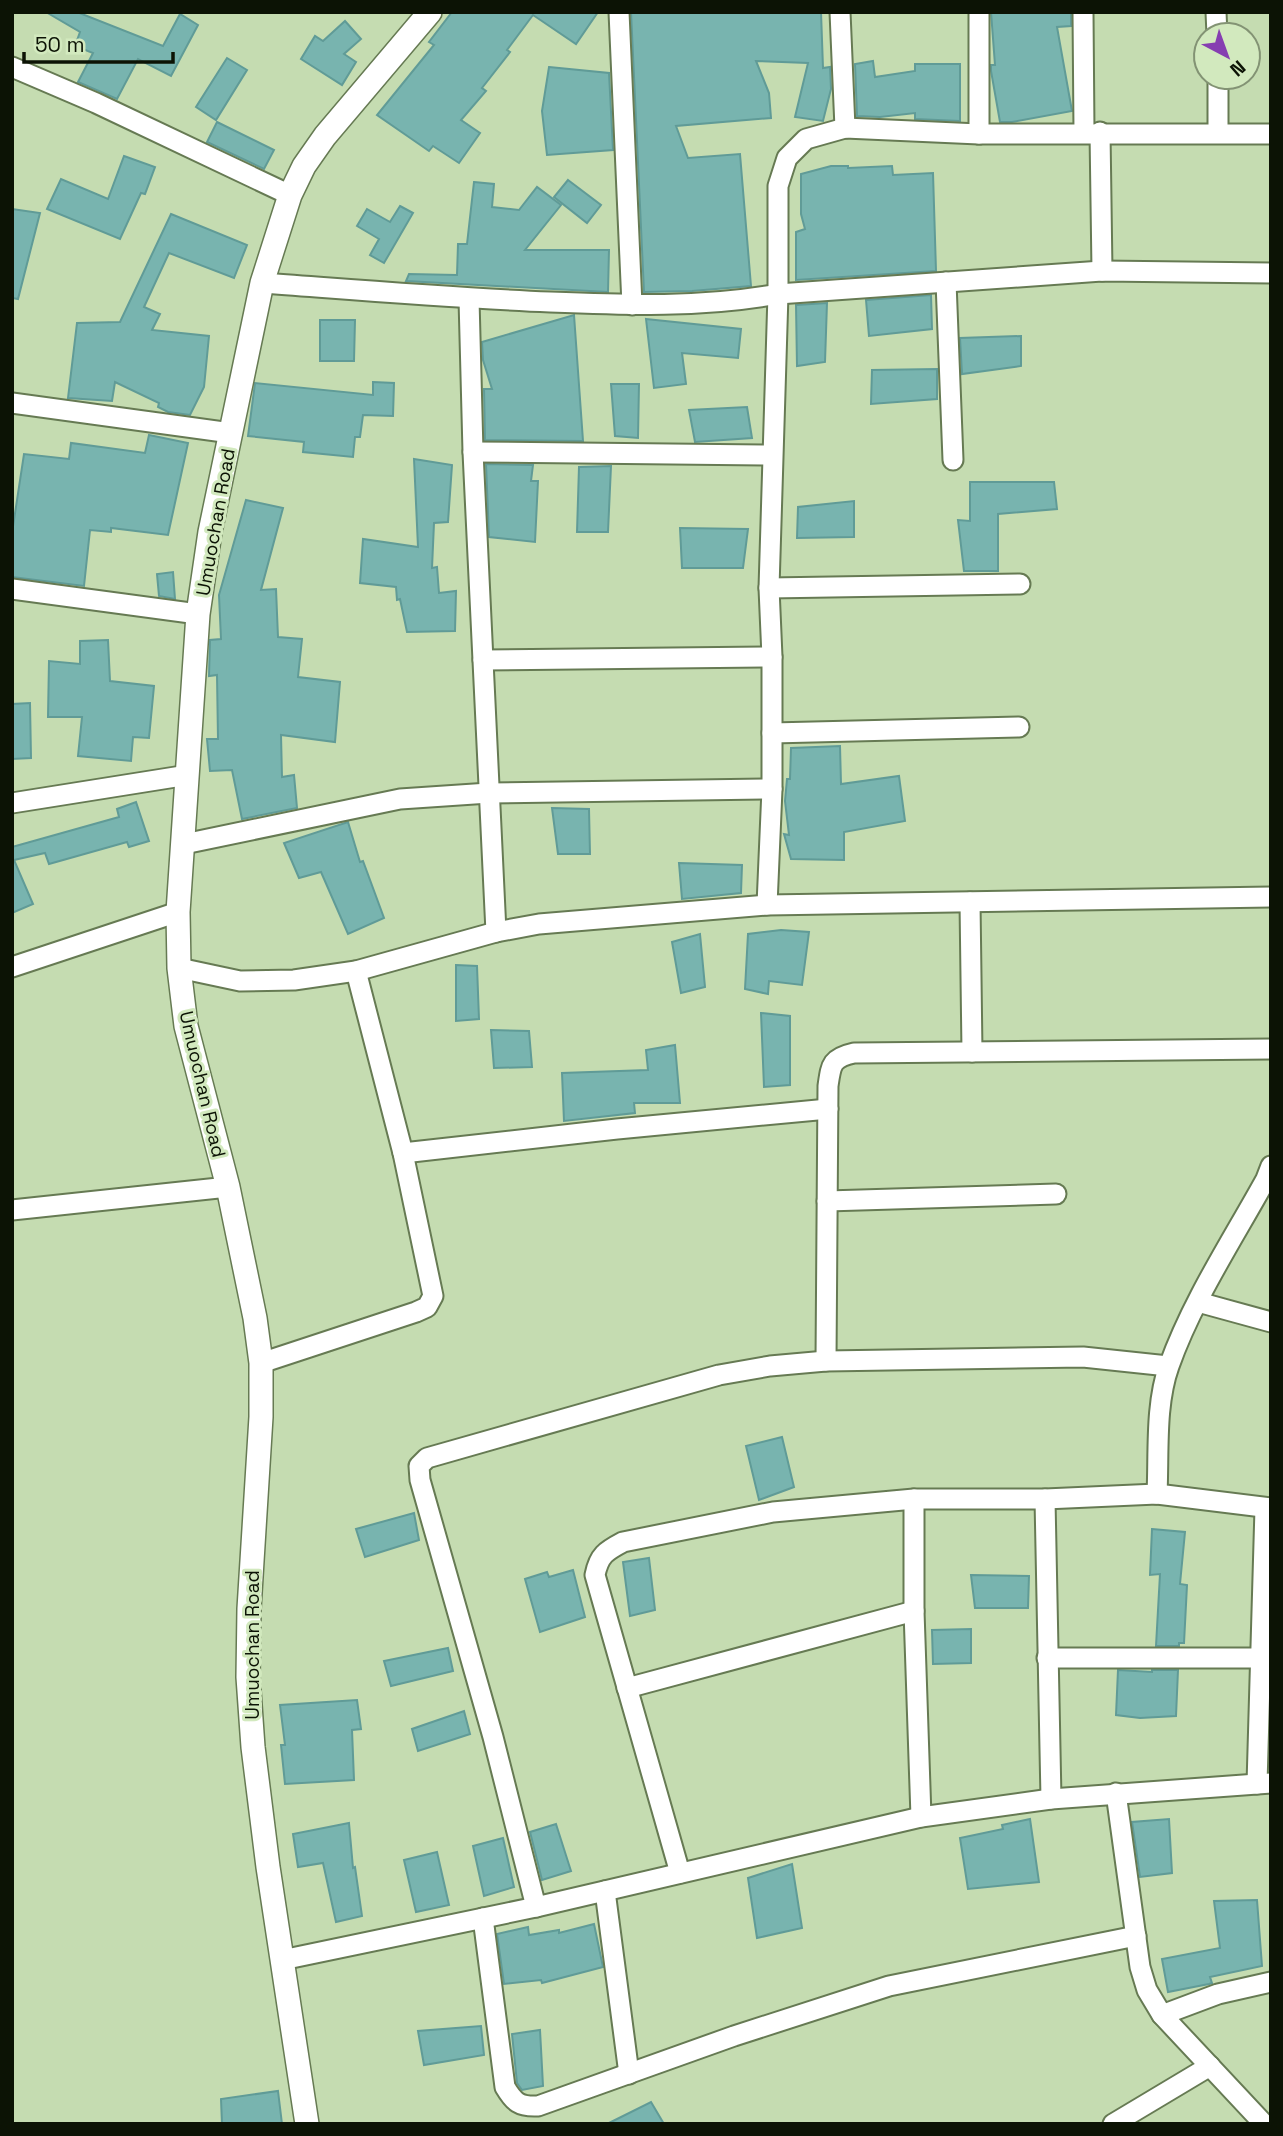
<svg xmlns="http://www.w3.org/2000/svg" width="1283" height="2136" font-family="'Space Grotesk',sans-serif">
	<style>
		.building { fill: #78b4af; stroke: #609b97; stroke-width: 2 }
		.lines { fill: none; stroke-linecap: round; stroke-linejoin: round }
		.minor-casing { stroke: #667a53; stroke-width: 23 }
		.tertiary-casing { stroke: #667a53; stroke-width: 26 }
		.minor { stroke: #fff; stroke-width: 19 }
		.tertiary { stroke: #fff; stroke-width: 23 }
		.labels { text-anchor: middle; stroke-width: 6; stroke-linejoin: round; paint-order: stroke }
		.street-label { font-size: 19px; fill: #0c1305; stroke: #d2e9be }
	</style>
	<rect width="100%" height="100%" fill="#c5dcb1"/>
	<g class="building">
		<polygon points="46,12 77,12 163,46 180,14 198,25 171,76 138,59 117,99 78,82 93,53 75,46 80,32"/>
		<polygon points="452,12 598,12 576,44 533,15 507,50 510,52 482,88 486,91 461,120 480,133 459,163 433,146 429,151 377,115 434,45 429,42"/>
		<polygon points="631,12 821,12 823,68 830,67 831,89 823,121 795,117 808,63 756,61 769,93 771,118 676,126 688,158 740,154 751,286 692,291 644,292"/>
		<polygon points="991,12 1071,12 1071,26 1057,27 1072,111 1012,122 1000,122 991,71 991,65 995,65"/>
		<polygon points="345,21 361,39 344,54 356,62 342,85 301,59 315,36 323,41"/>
		<polygon points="227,58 247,70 216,120 196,107"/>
		<polygon points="873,61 875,77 915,71 915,64 960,64 960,121 915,119 915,113 880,117 857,116 855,64"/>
		<polygon points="549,67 609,73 613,150 547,155 542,111"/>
		<polygon points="217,122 274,150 264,169 207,142"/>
		<polygon points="124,156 155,167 145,194 141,193 120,239 47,209 61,179 108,199"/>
		<polygon points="831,166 848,166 848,168 892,166 893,175 933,173 936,271 796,280 796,232 805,229 801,214 801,174"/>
		<polygon points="568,180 601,205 587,223 554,197"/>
		<polygon points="474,182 494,184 492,207 519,210 537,187 561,205 525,250 609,250 608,292 406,281 409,274 457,275 458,244 467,244"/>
		<polygon points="400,206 413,213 384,263 370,255 379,239 357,226 367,209 390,222"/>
		<polygon points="12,209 40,213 18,299 12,298"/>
		<polygon points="171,214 247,245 234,278 169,253 144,307 160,314 152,330 209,336 204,387 190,415 168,412 158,407 159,403 115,382 112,401 68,398 77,323 120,322"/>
		<polygon points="931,295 932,329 869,336 866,300"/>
		<polygon points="827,303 825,362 797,366 796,305"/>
		<polygon points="574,315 583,441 485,440 484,389 492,389 483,360 482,342"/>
		<polygon points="646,319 741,329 738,358 682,353 686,384 654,388"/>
		<polygon points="320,320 355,320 354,361 320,361"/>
		<polygon points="1021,336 1021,366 962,374 960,338"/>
		<polygon points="937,369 937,399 871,404 872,370"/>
		<polygon points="373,382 394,383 393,416 363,415 360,437 355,437 353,457 303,452 304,442 248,436 255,383 373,395"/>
		<polygon points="611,384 639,384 638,438 615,436"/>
		<polygon points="747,407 752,438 695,442 689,410"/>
		<polygon points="149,435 188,443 168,535 111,528 111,532 90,530 84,586 12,577 12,533 24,454 69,459 71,443 145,453"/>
		<polygon points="414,459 452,465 448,522 434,523 432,568 437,567 439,593 456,591 455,631 407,632 400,599 397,600 396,587 360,583 363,539 418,547"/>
		<polygon points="486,464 533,465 531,481 538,481 535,542 489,537"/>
		<polygon points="611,466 608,532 577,532 579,467"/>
		<polygon points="970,482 1054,482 1057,509 998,514 998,571 964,571 958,520 970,521"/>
		<polygon points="246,500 283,508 261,590 276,589 278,637 302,639 298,677 340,682 335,742 281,735 282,777 294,775 297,808 242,819 232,770 210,771 207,739 218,739 217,675 209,676 210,640 221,639 219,595"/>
		<polygon points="854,501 854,537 797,538 798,507"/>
		<polygon points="680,528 748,529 743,568 682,568"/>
		<polygon points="173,572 175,599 159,596 157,574"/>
		<polygon points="108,640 110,681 154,686 149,738 133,737 131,761 78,756 82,717 48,717 49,661 80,664 80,641"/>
		<polygon points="30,703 31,758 12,759 12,704"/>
		<polygon points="840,746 841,784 899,776 905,821 844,832 844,860 791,859 784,834 789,835 785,801 787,779 790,779 791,748"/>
		<polygon points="136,802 149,841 129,847 127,842 49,864 45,853 14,860 33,904 12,913 12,847 119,817 117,809"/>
		<polygon points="552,808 589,809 590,854 558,854"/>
		<polygon points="348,822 360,862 363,861 384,918 348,934 321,872 299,878 284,843"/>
		<polygon points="679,863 742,865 741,893 682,899"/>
		<polygon points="781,930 809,932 802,985 769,981 768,994 745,989 748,934"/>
		<polygon points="700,934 705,987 681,993 672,942"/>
		<polygon points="456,965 477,966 479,1019 456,1021"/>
		<polygon points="761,1013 790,1016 790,1085 764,1087"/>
		<polygon points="491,1030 529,1031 532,1067 494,1068"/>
		<polygon points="675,1045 680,1103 634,1103 635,1113 564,1121 562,1073 648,1070 646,1050"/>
		<polygon points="782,1437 794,1487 759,1500 746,1446"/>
		<polygon points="414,1513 419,1540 365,1557 356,1529"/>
		<polygon points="1152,1529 1185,1532 1180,1584 1187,1585 1184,1643 1179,1643 1179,1646 1156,1646 1160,1574 1150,1575"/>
		<polygon points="649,1558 655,1610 630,1616 623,1562"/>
		<polygon points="573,1570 585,1617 540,1632 525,1579 547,1572 549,1577"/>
		<polygon points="971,1575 1029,1576 1028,1608 975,1608"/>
		<polygon points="971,1629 971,1663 933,1664 932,1630"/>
		<polygon points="448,1648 453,1671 391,1686 384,1661"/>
		<polygon points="1118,1670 1152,1672 1152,1670 1178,1670 1176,1716 1140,1718 1116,1715"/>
		<polygon points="357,1700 361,1729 352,1730 354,1780 285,1784 281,1745 285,1745 280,1705"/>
		<polygon points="464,1711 470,1734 418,1751 412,1729"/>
		<polygon points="1030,1819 1039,1882 968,1889 960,1838 1003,1829 1002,1825"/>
		<polygon points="1169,1819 1172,1873 1140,1877 1132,1822"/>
		<polygon points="349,1823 353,1868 355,1867 362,1916 336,1922 323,1863 298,1867 293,1834"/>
		<polygon points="556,1824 571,1871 542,1880 530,1832"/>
		<polygon points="503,1838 514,1887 484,1896 473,1846"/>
		<polygon points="437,1852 449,1905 416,1912 404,1860"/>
		<polygon points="792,1864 802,1928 757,1938 748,1878"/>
		<polygon points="1257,1900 1262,1966 1210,1977 1212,1983 1209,1984 1168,1992 1162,1959 1220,1948 1214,1901"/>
		<polygon points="594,1924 603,1967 542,1983 541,1980 504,1984 497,1934 528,1927 529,1935 559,1930 559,1933"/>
		<polygon points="481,2026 484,2055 424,2065 418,2031"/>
		<polygon points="540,2030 543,2086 522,2090 517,2083 512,2034"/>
		<polygon points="278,2091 282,2124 222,2124 221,2099"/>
		<polygon points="651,2102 664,2124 607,2124"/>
	</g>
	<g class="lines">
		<g class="minor-casing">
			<g id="minor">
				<polyline points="619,12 632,305"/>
				<polyline points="840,12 845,128"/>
				<polyline points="1083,12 1084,132"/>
				<polyline points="1216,12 1217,35"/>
				<polyline points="12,67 96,103 290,195"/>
				<polyline points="1218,77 1218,133"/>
				<polyline points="1100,132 1102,271"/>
				<polyline points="979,134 979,12"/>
				<polyline points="946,282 953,460"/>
				<path d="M262,283c96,7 192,15 288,19 76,3 153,6 228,-8l324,-23 169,2"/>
				<polyline points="469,299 473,452 496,932"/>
				<polyline points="12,403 231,433"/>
				<polyline points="473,452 772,455"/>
				<polyline points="769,588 1020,584"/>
				<polyline points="12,589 198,614"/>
				<polyline points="483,660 772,657"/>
				<polyline points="772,733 1019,727"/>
				<polyline points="12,803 188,775"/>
				<polyline points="184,844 400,799 489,793 772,789"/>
				<polyline points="970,902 972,1052"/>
				<polyline points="767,905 772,789 772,657 769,588 778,294 778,186 787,158 806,139 845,128 979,134 1271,134"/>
				<polyline points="12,967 178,912"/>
				<polyline points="179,968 240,981 294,980 356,971 496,932 539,924 767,905 1271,897"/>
				<polyline points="403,1153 617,1129 828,1109"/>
				<polyline points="827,1201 1056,1194"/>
				<polyline points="12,1210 228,1187"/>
				<polyline points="1198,1302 1271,1322"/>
				<path d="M826,1361l2,-275c3,-21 3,-28 26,-33l417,-4"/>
				<polyline points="261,1363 416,1312 427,1307 433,1296 403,1153 356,971"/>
				<path d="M1157,1494c2,-41 -2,-89 12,-128 23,-65 64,-127 97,-187l5,-13"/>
				<polyline points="1045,1499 1051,1799"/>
				<polyline points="1047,1658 1261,1658"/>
				<polyline points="627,1688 914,1611"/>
				<polyline points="1257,1784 1265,1508"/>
				<polyline points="1116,1793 1140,1967 1147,1990 1162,2015 1264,2124"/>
				<polyline points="921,1817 914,1611 914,1499 1045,1499 1157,1494 1271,1508"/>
				<path d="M680,1873l-85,-298c4,-20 11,-24 28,-33l150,-30 141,-13"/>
				<polyline points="605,1891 629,2074"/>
				<polyline points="536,1907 493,1737 420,1480 419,1466 427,1458 719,1375 770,1366 826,1361 1083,1357 1168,1366"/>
				<path d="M483,1918l22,169c9,15 14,20 33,19l196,-70 155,-50 247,-50"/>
				<polyline points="282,1960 536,1907 921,1817 1051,1799 1271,1783"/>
				<polyline points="1162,2015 1218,1994 1271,1982"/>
				<polyline points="1113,2124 1210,2066"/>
			</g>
		</g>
		<g class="tertiary-casing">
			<polyline id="tertiary" points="307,2124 268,1867 253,1747 248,1677 249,1609 261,1417 261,1363 255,1318 228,1187 186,1026 179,968 178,912 198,614 210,532 262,283 290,195 304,166 325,136 430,12"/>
		</g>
		<use href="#minor" class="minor"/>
		<use href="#tertiary" class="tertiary"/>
	</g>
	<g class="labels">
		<g class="street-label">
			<text transform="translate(215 522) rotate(-80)" y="7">Umuochan Road</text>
			<text transform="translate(203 1084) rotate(77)" y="7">Umuochan Road</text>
			<text transform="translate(252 1645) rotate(-90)" y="7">Umuochan Road</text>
		</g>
	</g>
	<rect width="1283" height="2136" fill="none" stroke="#0c1305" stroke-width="28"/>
	<g transform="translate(1227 56) rotate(139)"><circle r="33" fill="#d2e9be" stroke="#839374" stroke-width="2"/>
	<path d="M0-5L12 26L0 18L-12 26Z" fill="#863eb1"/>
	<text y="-10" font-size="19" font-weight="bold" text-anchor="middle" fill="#0c1305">N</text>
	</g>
	<path d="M24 52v10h149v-10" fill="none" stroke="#0c1305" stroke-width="3.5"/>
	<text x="35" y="52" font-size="21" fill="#0c1305" stroke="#d2e9be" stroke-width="5" paint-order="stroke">50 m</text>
</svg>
